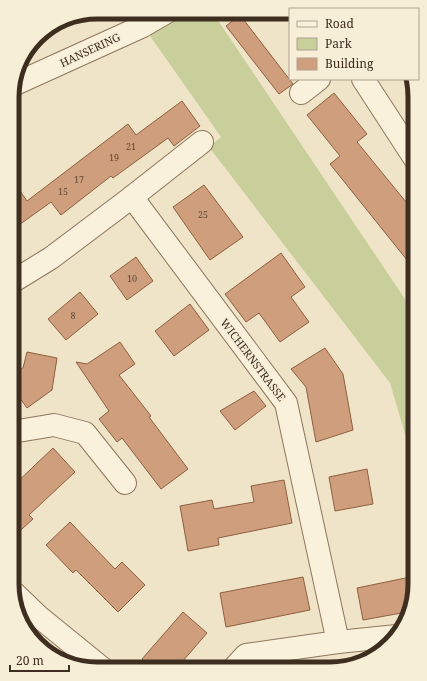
<svg xmlns="http://www.w3.org/2000/svg" width="427" height="681" font-family="'Noto Serif',serif">
	<style>
		.green { fill: #c9cf9b }
		.building { fill: #cf9f7d; stroke: #8d5f41 }
		.lines { fill: none; stroke-linecap: round; stroke-linejoin: round }
		.minor-casing { stroke: #8d765c; stroke-width: 24 }
		.tertiary-casing { stroke: #8d765c; stroke-width: 24 }
		.minor { stroke: #faf1dc; stroke-width: 22 }
		.tertiary { stroke: #faf1dc; stroke-width: 22 }
		.labels { text-anchor: middle; stroke-width: 4; stroke-linejoin: round; paint-order: stroke }
		.number-label { font-size: 9px; fill: #624a37 }
		.street-label { font-size: 11px; fill: #3d2e20; stroke: #f7eed8 }
		.rim { fill: none; stroke: #3d2e20; stroke-width: 5 }
	</style>
	<rect width="100%" height="100%" fill="#f0e4c8"/>
	<polygon class="green" points="167,12 213,13 415,314 415,468 390,383 209,147 221,137 143,26"/>
	<g class="building">
		<polygon points="240,15 293,84 279,94 226,26"/>
		<polygon points="334,93 367,134 357,142 415,213 415,270 330,164 340,156 307,115"/>
		<polygon points="182,101 200,126 174,146 168,138 113,178 111,176 61,215 51,202 12,230 13,181 27,201 128,124 136,135"/>
		<polygon points="204,185 243,237 210,260 173,207"/>
		<polygon points="281,253 305,287 291,297 309,322 280,342 259,313 246,322 225,294"/>
		<polygon points="136,257 153,281 127,300 110,276"/>
		<polygon points="80,292 98,314 66,340 48,319"/>
		<polygon points="190,304 209,330 174,356 155,331"/>
		<polygon points="120,342 135,364 119,375 151,416 149,417 188,469 161,489 122,438 117,442 99,419 109,411 76,362 87,364"/>
		<polygon points="325,348 343,374 353,430 316,442 306,387 291,369"/>
		<polygon points="27,352 57,358 52,390 27,408 12,387 12,375 23,368"/>
		<polygon points="254,391 266,406 235,430 220,411"/>
		<polygon points="53,448 75,472 29,515 33,519 12,538 12,487"/>
		<polygon points="367,469 373,504 335,511 329,477"/>
		<polygon points="284,480 292,523 218,538 219,545 188,551 180,506 212,500 214,509 254,502 251,486"/>
		<polygon points="70,522 115,569 122,562 145,585 118,612 76,570 73,573 46,545"/>
		<polygon points="415,576 415,590 407,612 363,620 357,588"/>
		<polygon points="303,577 310,610 226,627 220,593"/>
		<polygon points="183,612 207,633 176,669 153,668 142,659"/>
	</g>
	<g class="lines">
		<g class="minor-casing">
			<g id="minor">
				<polyline points="363,79 415,159"/>
				<polyline points="301,93 319,79"/>
				<polyline points="132,197 202,142"/>
				<polyline points="12,282 51,258 132,197 286,403 338,642"/>
				<polyline points="12,432 54,425 85,433 125,483"/>
				<polyline points="14,593 38,616 102,668"/>
				<polyline points="233,669 246,655 338,642 397,636"/>
			</g>
		</g>
		<g class="tertiary-casing">
			<polyline id="tertiary" points="13,85 143,26 167,12"/>
		</g>
		<use href="#minor" class="minor"/>
		<use href="#tertiary" class="tertiary"/>
	</g>
	<g class="labels">
		<g class="number-label">
			<text x="131" y="150">21</text>
			<text x="114" y="161">19</text>
			<text x="79" y="183">17</text>
			<text x="63" y="195">15</text>
			<text x="203" y="218">25</text>
			<text x="132" y="282">10</text>
			<text x="73" y="319">8</text>
		</g>
		<g class="street-label">
			<text transform="translate(90 50) rotate(-25)" y="4">HANSERING</text>
			<text transform="translate(253 360) rotate(53)" y="4">WICHERNSTRASSE</text>
		</g>
	</g>
	<path d="M0 0H427V681H0ZM97 19H330A78 78 0 0 1 408 97V584A78 78 0 0 1 330 662H97A78 78 0 0 1 19 584V97A78 78 0 0 1 97 19Z" fill="#f7eed8" fill-rule="evenodd"/>
	<path class="rim" d="M97 19H330A78 78 0 0 1 408 97V584A78 78 0 0 1 330 662H97A78 78 0 0 1 19 584V97A78 78 0 0 1 97 19Z"/>
	<rect x="289" y="8" width="130" height="72" fill="#f7eed8" stroke="#ada18e"/>
	<rect x="297" y="21" width="20" height="6" fill="#faf1dc" stroke="#ada18e"/>
	<text x="325" y="28" font-size="12" fill="#3d2e20">Road</text>
	<rect x="297" y="38" width="20" height="12" fill="#c9cf9b" stroke="#ada18e"/>
	<text x="325" y="48" font-size="12" fill="#3d2e20">Park</text>
	<rect x="297" y="58" width="20" height="12" fill="#cf9f7d" stroke="#ada18e"/>
	<text x="325" y="68" font-size="12" fill="#3d2e20">Building</text>
	<path d="M10 665v6h59v-6" fill="none" stroke="#3d2e20" stroke-width="2"/>
	<text x="16" y="665" font-size="12" fill="#3d2e20" stroke="#f7eed8" stroke-width="3" paint-order="stroke">20 m</text>
</svg>
